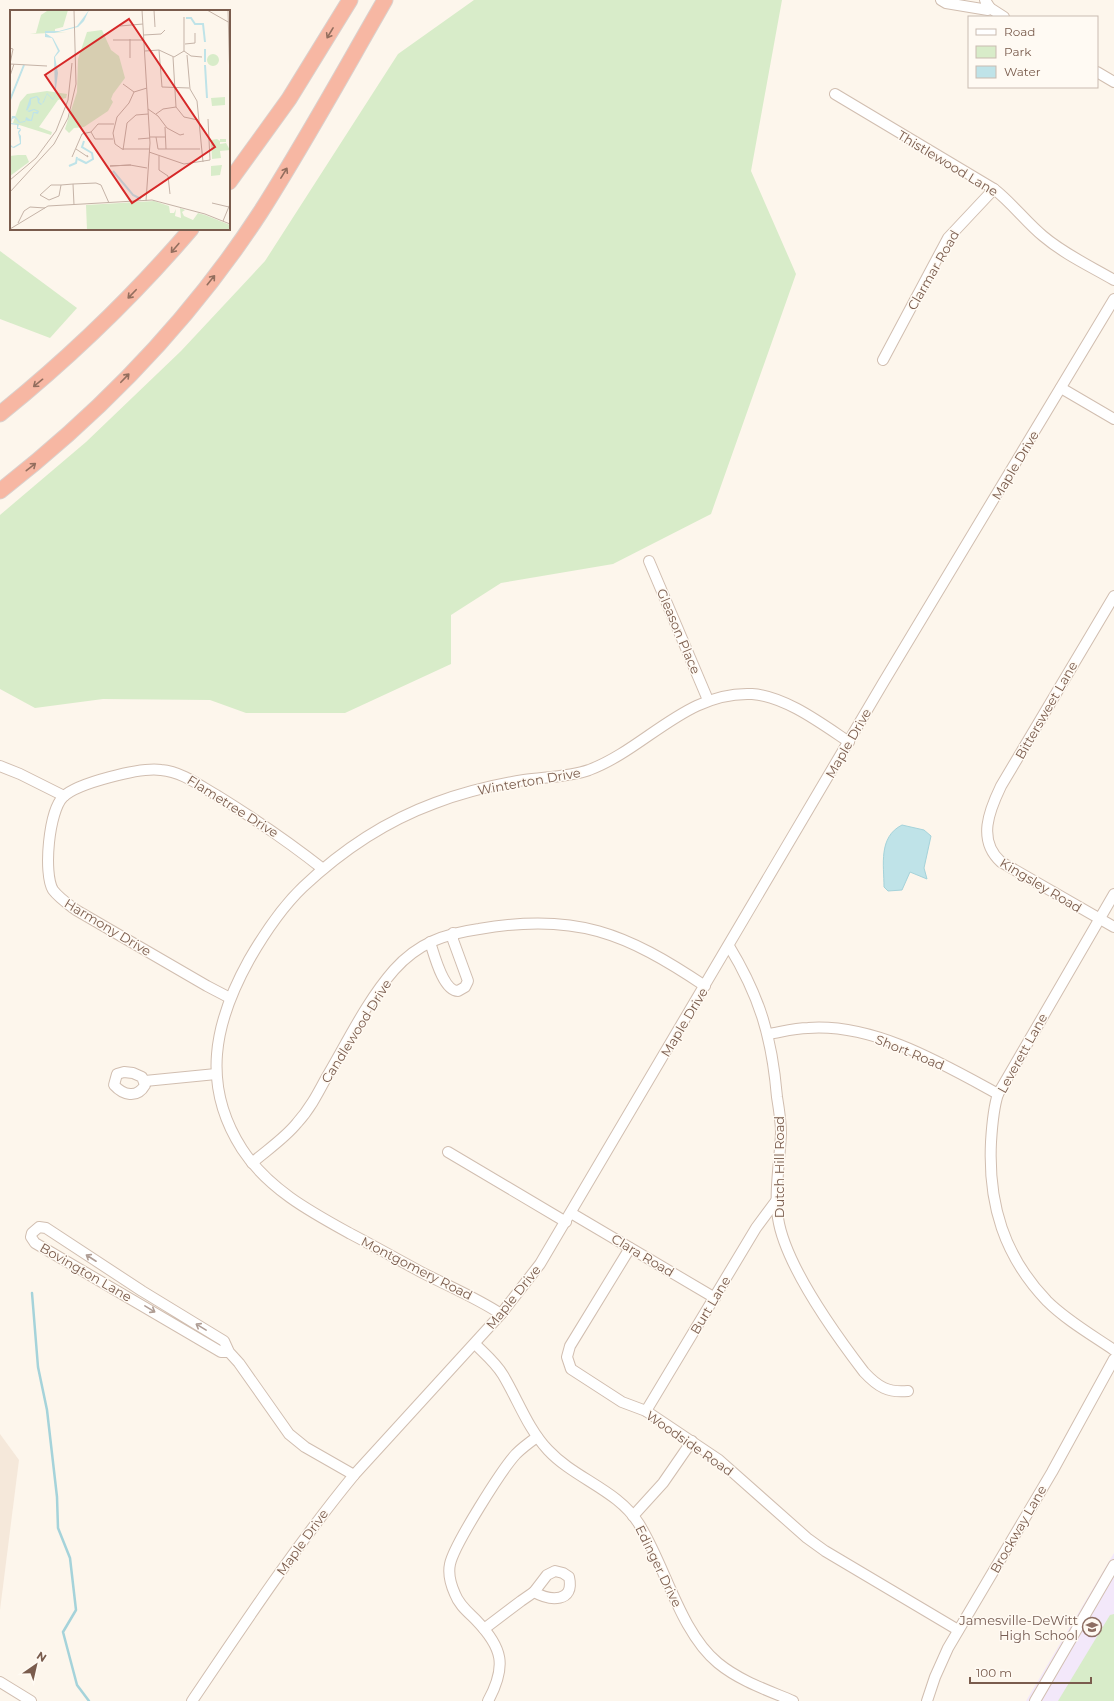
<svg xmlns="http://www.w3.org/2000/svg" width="1114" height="1701" font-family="Montserrat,sans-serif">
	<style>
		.residential { fill: #f5e8da }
		.education { fill: #f3e8fa }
		.green { fill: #d8ecc9 }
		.water { fill: #bfe3e8; stroke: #a5d3da }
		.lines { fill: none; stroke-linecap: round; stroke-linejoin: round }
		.stream { stroke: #a5d3da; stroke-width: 2.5 }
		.minor-casing { stroke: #d1beb0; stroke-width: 12 }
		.highway-casing { stroke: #dad1cd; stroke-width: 17 }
		.minor { stroke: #fff; stroke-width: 10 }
		.highway { stroke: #f7b7a3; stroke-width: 15 }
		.oneway { stroke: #936e5e }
		.oneway2 { stroke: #af9d94 }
		.labels { text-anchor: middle; stroke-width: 3; stroke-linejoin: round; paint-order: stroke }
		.street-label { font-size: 13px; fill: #7a5c4d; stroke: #fffaf3 }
		.education-label { font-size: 13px; fill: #785e54; stroke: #fffaf3; text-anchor: end }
		.inset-river { fill: none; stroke: #bfe3e8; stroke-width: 2 }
		.inset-road { fill: none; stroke: #c5b3a7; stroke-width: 1 }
		.view { fill: #d62828; fill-opacity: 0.15; stroke: #d62828; stroke-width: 2 }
		.inset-edge { fill: none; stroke: #7a5c4d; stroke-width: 2 }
	</style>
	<rect width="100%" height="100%" fill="#fdf6ec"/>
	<polygon class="residential" points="0,1434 19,1460 0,1610"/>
	<polygon class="education" points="1114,1553 1114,1701 1026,1701"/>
	<g class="green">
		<polygon points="474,0 782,0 751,171 796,274 711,514 613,564 501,583 451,615 451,664 345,713 246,713 210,700 103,699 35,708 0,689 0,515 86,442 181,351 265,261 398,54"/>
		<polygon points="0,251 77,308 50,338 0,319"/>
		<polygon points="1114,1614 1114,1701 1058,1701 1110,1615"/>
	</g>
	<path class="water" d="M902,825l22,5 7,6 -7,32 3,11 -17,-7 -8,18 -14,1 -4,-4c0,-22 -6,-50 18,-62z"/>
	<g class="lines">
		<polyline class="stream" points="32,1293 38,1367 47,1410 57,1497 58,1528 70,1558 76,1610 63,1632 77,1685 89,1701"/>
		<g class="minor-casing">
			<g id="minor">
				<polyline points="941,0 946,3 988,10 990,8 985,0"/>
				<polyline points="990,8 1004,17"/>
				<polyline points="1097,72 1114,82"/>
				<path d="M835,94l159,95c18,14 32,33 49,47 21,18 47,30 71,44"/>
				<polyline points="883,360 948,238 994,189"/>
				<polyline points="1061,388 1114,419"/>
				<polyline points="649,561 708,700"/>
				<path d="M1114,596l-113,190c-12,25 -24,54 0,76l113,65"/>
				<polyline points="0,766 20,774 64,796"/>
				<path d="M1114,894l-116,200c-5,15 -6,32 -7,48 -3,62 13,114 56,159 19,19 45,34 67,49"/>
				<path d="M430,942c4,12 13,49 28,49l7,-4 3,-6 -15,-41v-7"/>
				<path d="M729,946c31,51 43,92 48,151 2,12 4,24 4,36 -1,26 -7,61 -3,85 7,47 57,116 86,154 14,15 24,21 44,19"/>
				<path d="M230,998l-23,-12 -131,-76c-8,-6 -17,-12 -23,-20 -10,-17 -4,-79 10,-93 14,-14 78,-30 98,-27 22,2 39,16 57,26 37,23 71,46 105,73"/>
				<path d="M769,1034c12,-2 26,-6 39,-6 66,-5 135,36 190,66"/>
				<path d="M124,1072l9,1 9,4 3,8c-8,14 -22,10 -31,0l3,-11z"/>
				<polyline points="145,1081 216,1074"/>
				<polyline points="448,1152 566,1222"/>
				<path d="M252,1163c15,-13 33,-25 45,-40 12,-13 20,-28 28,-43 22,-37 41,-78 69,-110 24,-27 50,-36 85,-41 96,-17 147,4 226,57"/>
				<polyline points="571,1213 715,1298"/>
				<polyline points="630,1248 570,1346 567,1357 571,1369 622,1402 646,1411 719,1460 807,1538 825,1551 958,1630"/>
				<path d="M501,1314c-26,-17 -53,-28 -80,-42 -24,-13 -47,-26 -70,-38 -40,-22 -83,-45 -109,-85 -41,-64 -28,-126 7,-189 15,-26 32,-52 54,-73 38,-36 83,-66 132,-84 29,-11 58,-18 89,-23 21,-3 45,-3 65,-10 58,-22 97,-79 163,-76 33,2 70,30 97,48"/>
				<path d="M475,1344c10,10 21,19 28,31 15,25 25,54 45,75 27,29 70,40 91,74 26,41 41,108 79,139 22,18 49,27 75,38"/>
				<polyline points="229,1352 221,1352 35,1243 31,1237 32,1233 39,1227 46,1228 142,1291 224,1341 229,1352 239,1363 289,1434 305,1447 354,1475"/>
				<polyline points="646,1411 756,1228 776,1201"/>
				<polyline points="633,1516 663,1483 692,1441"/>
				<path d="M555,1571l8,2 6,4c6,26 -19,24 -35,15l13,-17z"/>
				<polyline points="484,1629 521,1601 534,1592"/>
				<polyline points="0,1682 31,1701"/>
				<path d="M192,1701c52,-77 103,-154 162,-226l147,-161 39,-50 343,-581 231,-384"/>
				<path d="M488,1701c19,-35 15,-53 -12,-81 -8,-8 -17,-15 -21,-26 -4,-9 -7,-21 -5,-30 4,-19 52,-95 66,-110 6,-6 14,-12 21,-17"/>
				<polyline points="927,1701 935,1677 948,1648 1052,1472 1114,1359"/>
				<polyline points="1035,1701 1114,1565"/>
			</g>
		</g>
		<g class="highway-casing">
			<g id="highway">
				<polyline points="229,182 289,99 350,0"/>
				<path d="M0,414c69,-56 133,-117 191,-185"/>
				<path d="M0,491c100,-78 191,-172 260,-278 44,-69 84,-142 125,-213"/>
			</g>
		</g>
		<use href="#minor" class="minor"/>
		<use href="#highway" class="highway"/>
	</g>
	<defs><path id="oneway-shaft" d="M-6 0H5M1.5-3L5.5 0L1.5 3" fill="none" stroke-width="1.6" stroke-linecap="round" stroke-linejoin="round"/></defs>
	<g class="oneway">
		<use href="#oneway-shaft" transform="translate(330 33) rotate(121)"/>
		<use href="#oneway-shaft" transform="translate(284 173) rotate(-58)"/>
		<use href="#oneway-shaft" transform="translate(175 248) rotate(130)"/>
		<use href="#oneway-shaft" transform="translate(211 280) rotate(-51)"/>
		<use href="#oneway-shaft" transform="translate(132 294) rotate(134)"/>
		<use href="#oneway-shaft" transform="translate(125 378) rotate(-46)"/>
		<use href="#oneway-shaft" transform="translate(38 383) rotate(141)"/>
		<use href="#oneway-shaft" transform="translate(31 467) rotate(-38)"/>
	</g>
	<g class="oneway2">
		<use href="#oneway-shaft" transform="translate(91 1258) rotate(-147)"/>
		<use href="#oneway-shaft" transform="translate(150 1309) rotate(31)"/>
		<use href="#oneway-shaft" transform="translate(201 1327) rotate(-149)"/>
	</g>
	<defs>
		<g id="school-ring" transform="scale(1)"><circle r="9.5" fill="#fffaf3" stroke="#8d6e63" stroke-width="1.5"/><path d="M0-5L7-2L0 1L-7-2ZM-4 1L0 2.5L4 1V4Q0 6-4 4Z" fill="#8d6e63"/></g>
	</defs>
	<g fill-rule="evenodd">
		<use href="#school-ring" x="1092" y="1627"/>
	</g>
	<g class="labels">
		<g class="street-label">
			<text transform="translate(948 163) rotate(31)" y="5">Thistlewood Lane</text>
			<text transform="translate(933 270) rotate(-60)" y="5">Clarmar Road</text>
			<text transform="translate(1015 465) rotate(-59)" y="5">Maple Drive</text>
			<text transform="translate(679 631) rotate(67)" y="5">Gleason Place</text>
			<text transform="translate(1046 710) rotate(-60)" y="5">Bittersweet Lane</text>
			<text transform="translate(848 743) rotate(-60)" y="5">Maple Drive</text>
			<text transform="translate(529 781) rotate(-10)" y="5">Winterton Drive</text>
			<text transform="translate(233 806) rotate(32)" y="5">Flametree Drive</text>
			<text transform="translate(1041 885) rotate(31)" y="5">Kingsley Road</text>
			<text transform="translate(108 927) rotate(31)" y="5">Harmony Drive</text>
			<text transform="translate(684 1022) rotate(-59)" y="5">Maple Drive</text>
			<text transform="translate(356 1031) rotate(-58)" y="5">Candlewood Drive</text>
			<text transform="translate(910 1052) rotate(22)" y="5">Short Road</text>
			<text transform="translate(1022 1053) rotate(-61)" y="5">Leverett Lane</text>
			<text transform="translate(779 1167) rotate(-90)" y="5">Dutch Hill Road</text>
			<text transform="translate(643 1255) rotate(31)" y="5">Clara Road</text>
			<text transform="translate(417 1268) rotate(27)" y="5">Montgomery Road</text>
			<text transform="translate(86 1272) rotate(30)" y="5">Bovington Lane</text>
			<text transform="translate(513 1297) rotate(-51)" y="5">Maple Drive</text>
			<text transform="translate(710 1305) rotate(-59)" y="5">Burt Lane</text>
			<text transform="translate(690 1443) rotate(35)" y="5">Woodside Road</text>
			<text transform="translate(1018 1529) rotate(-60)" y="5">Brockway Lane</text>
			<text transform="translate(302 1542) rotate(-54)" y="5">Maple Drive</text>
			<text transform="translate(659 1566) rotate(64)" y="5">Edinger Drive</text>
		</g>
		<g class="education-label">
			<text x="1078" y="1625">Jamesville-DeWitt<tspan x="1078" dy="15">High School</tspan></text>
		</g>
	</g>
	<g transform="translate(10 10)">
		<rect width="220" height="220" fill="#fdf6ec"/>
		<path d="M33,0h25l-5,17 -8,2v3h12l-37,2 6,-1 5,-18 6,-4zM92,20l9,20 8,6 6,22 -12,16 -2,5 2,3 -5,9 -24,16 -10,1 -5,5 -4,-4 12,-37 1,-33 9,-27zM197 50a6 6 0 1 1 12 0a6 6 0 1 1-12 0ZM37,81l20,3 -1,4 -8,2 -19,27 13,5 -1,3 -38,-12 7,-21 7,-8zM215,87v8l-13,1 -1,-8zM207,129l3,2v-2h6v3h-6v2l6,-1 4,7 -10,1 1,7 -9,1 -1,-19zM8,145h8l3,7 -19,14v-20zM212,155l-2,10 -9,1v-10zM144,191l15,5 1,7h4l2,-4 -1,7 6,2 -1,-10 5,2 -3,2 2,4 9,4 5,-7 7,2 25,10v5h-143l-1,-25z" fill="#d8ecc9"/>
		<path d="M79,0l-5,11 -6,6 -24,6h-9l8,5 7,13 -5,6 3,16 -3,23 -2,4 -6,-6 -3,8 -3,3 -3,-2 -1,-6 -6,2v5l-4,7 7,-2 5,2 -1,3 -4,-1 -2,8h-4l-2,-1 -1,2 -6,1 -4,-5 -3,1 -1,4 8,1 -1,4h2l1,2 -2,3 2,3v8l-7,4 -3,-1 -1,-3 3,3 7,-4 -2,-11 2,-3h-3v-4l-7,-1 2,-8h3l5,6 5,-1 1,-4 5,3 2,-8h5l-4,-2 -5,2 -3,-2 4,-12 7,-2 3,3 -1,3 3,2 5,-11 6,6 2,-4 -1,-38 4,-6 -6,-13 -7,-1v-6h14l18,-5z" fill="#bfe3e8"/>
		<path class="inset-river" d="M176,8h5l4,6h8l2,18M195,39v13M195,55l2,33M0,90l14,-35M68,149l8,4 7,-4 -1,-6 -10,-6 2,-6M59,156l7,-3 1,-6M103,161l20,24 8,4"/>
		<path class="inset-road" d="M132,0l8,133 -4,58M144,0l1,17M197,0l23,13M218,0l2,73M110,16l23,-2M134,25l17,-1 4,-4M120,29v19M103,30h31M175,34l10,-1v-10M0,38l3,1 -3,15M149,40l3,37 27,1M135,41l14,-1 15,7 10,-6M174,41v-34M174,41l7,5 11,1M177,45l3,34 7,12 6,61M163,47l3,50 8,10 14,3M0,54l37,2M0,66l4,-12M113,74l11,8M137,78l-13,4 -5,11 -12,14 -4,16 2,11 7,5h28M138,99l10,7 9,12 13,7 4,-1M146,104l7,-5 13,-2M155,117l1,22M81,122l4,7h18M140,127h15M146,127l2,12h42M128,129l12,-1M66,139l12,8 -1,-2M113,140l4,-27 9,-8 12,-1M139,142l35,12 26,-4 -2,-41M149,146v14l9,6 2,18M62,147l10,-23 9,-2 7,-8h16M121,155l-21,1 20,-1 17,3M0,170l26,-22 20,-27 12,-31 4,-37M63,174l1,21M51,175l-2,11 -10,4 -9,-5 11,-10h10l12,-1 23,-1 5,2 8,18M0,182l44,-48 14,-26 8,-34 -2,-74M202,193l17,4M213,211l7,-17M8,213l6,-12 6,-4 15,1M0,219l38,-23 104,-6 53,14 25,10"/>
		<path class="view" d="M119,9l86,128 -83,56 -87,-128z"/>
		<rect width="220" height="220" class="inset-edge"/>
	</g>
	<rect x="968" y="16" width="130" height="72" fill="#fffaf3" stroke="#cabbb1"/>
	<rect x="976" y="29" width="20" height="6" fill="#ffffff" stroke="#cabbb1"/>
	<text x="1004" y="36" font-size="12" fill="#7a5c4d">Road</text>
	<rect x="976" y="46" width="20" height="12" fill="#d8ecc9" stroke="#cabbb1"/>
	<text x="1004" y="56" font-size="12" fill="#7a5c4d">Park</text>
	<rect x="976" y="66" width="20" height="12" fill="#bfe3e8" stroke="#cabbb1"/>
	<text x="1004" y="76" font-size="12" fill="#7a5c4d">Water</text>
	<g transform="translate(36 1665) rotate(34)" stroke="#fffaf3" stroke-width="3" paint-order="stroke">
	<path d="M0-3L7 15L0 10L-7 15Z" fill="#7a5c4d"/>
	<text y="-6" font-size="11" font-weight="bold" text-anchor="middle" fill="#7a5c4d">N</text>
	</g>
	<path d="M970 1677v6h121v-6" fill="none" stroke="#7a5c4d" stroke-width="2"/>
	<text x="976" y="1677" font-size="12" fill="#7a5c4d" stroke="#fffaf3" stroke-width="3" paint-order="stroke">100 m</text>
</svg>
